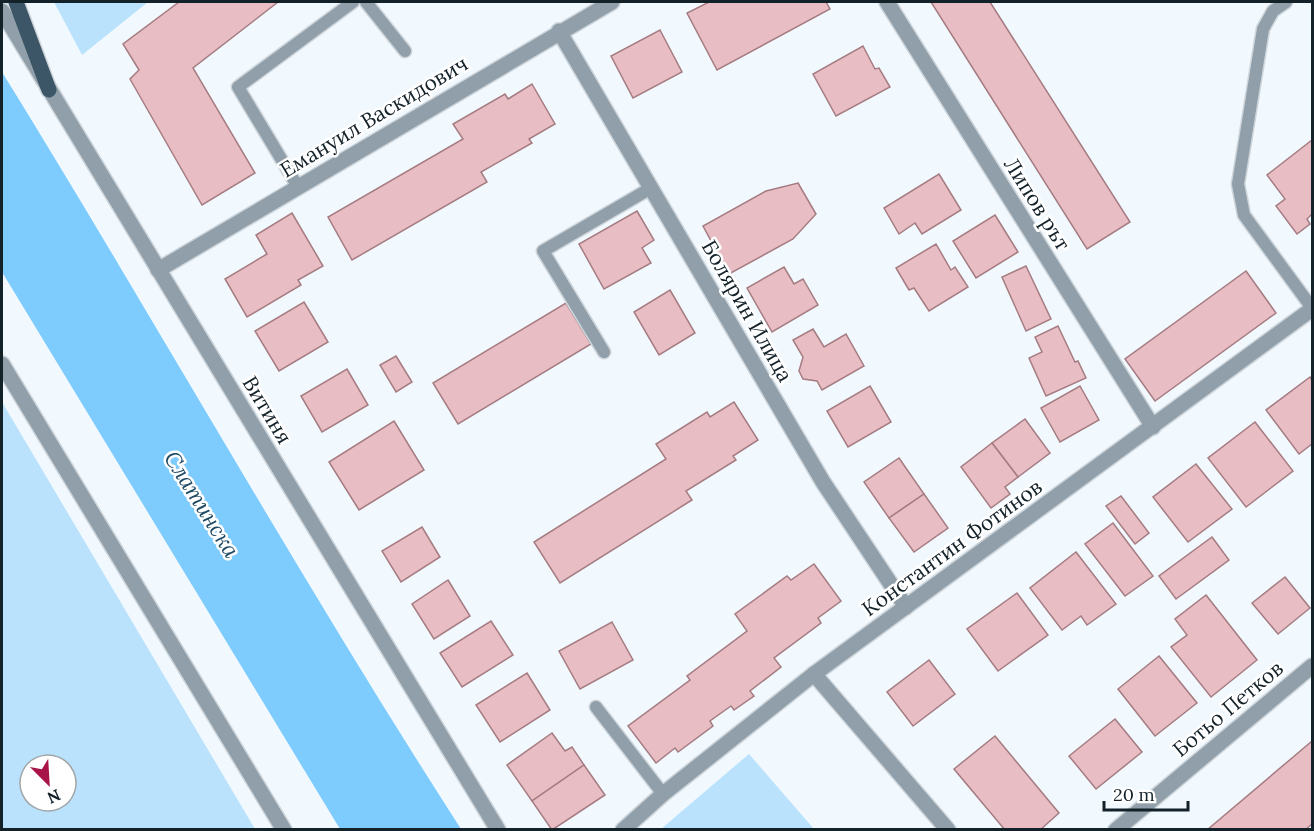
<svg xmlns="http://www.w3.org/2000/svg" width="1314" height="831" font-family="Lora,serif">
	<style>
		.green { fill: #bae2fd; fill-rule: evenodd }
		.water { fill: #7ecbfd }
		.building { fill: #e8bdc3; stroke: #a47c82; stroke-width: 1.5 }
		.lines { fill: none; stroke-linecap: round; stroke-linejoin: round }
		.service-casing { stroke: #ced6dc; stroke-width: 15 }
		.minor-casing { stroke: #ced6dc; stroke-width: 18 }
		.tertiary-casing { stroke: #ced6dc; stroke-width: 18 }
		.primary-casing { stroke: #ced6dc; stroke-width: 18 }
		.service { stroke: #909fa9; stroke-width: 12 }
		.minor { stroke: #909fa9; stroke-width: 15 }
		.tertiary { stroke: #909fa9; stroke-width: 15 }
		.primary { stroke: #3c5667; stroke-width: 15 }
		.labels { text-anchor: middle; stroke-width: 5; stroke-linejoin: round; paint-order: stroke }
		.street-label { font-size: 21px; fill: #132129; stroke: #fff }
		.water-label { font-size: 22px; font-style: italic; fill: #1e4962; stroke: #fff }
	</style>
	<rect width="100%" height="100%" fill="#f2f9fe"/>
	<g class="green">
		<polygon points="54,2 148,2 82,55"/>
		<path d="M2,402l253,427h-253zM30,765h36v36h-36z"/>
		<polygon points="749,754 814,829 661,829"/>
	</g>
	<path class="water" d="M2,72c155,251 299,509 459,757h-121l-338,-557z"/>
	<g class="building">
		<polygon points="179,2 278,2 193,68 255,173 202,205 130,79 139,70 123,44"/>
		<polygon points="709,2 826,2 830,9 717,70 687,13"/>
		<polygon points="931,2 990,2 1130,222 1087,249"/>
		<polygon points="660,30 682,72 633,98 611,56"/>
		<polygon points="863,46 875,69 879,68 890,87 836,116 813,74"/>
		<polygon points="532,84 555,124 529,139 532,143 481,172 487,182 352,260 328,217 463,139 453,124 505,94 508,99"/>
		<polygon points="1312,140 1312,214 1307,219 1310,224 1297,234 1276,206 1285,199 1267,175"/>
		<polygon points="939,174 961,210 922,234 915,223 899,234 884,208"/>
		<polygon points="798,183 816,214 793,239 729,274 703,226 766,191"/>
		<polygon points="637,211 654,240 642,248 651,263 604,289 579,244"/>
		<polygon points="292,213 323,266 298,280 301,285 247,317 225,279 267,254 256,235"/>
		<polygon points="995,215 1018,252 976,278 953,241"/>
		<polygon points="936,244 951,270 955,267 968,287 929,311 914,288 909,290 896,268"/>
		<polygon points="1026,266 1051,319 1026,331 1002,277"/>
		<polygon points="784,267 794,284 803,279 818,305 772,332 747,288"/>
		<polygon points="1246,271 1276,313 1155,401 1125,359"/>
		<polygon points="670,290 695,333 659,355 634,312"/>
		<polygon points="304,302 328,342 279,371 255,331"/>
		<polygon points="566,303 591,344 458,424 433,383"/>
		<polygon points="1058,326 1075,362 1078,361 1086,378 1046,396 1029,358 1042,352 1035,337"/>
		<polygon points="813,329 824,347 846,334 864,366 822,390 817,381 803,379 799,371 803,357 793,340"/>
		<polygon points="396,356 412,382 396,392 380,365"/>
		<polygon points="347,369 368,405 322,432 301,396"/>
		<polygon points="1310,377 1312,380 1312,444 1299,454 1266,410"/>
		<polygon points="870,386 891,422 848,447 827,411"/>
		<polygon points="1080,386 1099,420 1060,442 1041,408"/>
		<polygon points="734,402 758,440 733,456 736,460 686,491 692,500 560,583 534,542 666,459 656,444 707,412 710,417"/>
		<polygon points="1025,419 1050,453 1018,477 992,443"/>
		<polygon points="394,421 424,470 359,510 329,462"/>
		<polygon points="1255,422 1293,471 1246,507 1208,458"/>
		<polygon points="992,443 1018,477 1005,487 1010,494 991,508 961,467"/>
		<polygon points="899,458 924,494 889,518 864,482"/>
		<polygon points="1196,464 1232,509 1188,542 1153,497"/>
		<polygon points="924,494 948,528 914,552 889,518"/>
		<polygon points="1121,496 1149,533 1135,544 1106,506"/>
		<polygon points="1113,523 1153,576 1125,596 1085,544"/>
		<polygon points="422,527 440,557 401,582 382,551"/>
		<polygon points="1212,537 1229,560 1176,599 1159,576"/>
		<polygon points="1076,552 1116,604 1087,625 1081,616 1062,630 1030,588"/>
		<polygon points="814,564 841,601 818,618 821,623 774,658 781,667 750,691 754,696 734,710 731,706 710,721 713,726 678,752 675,748 656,763 628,726 690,680 687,676 747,631 735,614 787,576 791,580"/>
		<polygon points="1285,577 1310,608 1278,634 1252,603"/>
		<polygon points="448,580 470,616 434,639 412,604"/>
		<polygon points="1017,593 1048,635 998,671 967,629"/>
		<polygon points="1206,595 1257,660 1211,697 1171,647 1187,635 1175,619"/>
		<polygon points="491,621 513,655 462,687 440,653"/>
		<polygon points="612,622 633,660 580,689 559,651"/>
		<polygon points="1159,656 1197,703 1155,736 1118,689"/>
		<polygon points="929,660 955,694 913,726 887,692"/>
		<polygon points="527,673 550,710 500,742 476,705"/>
		<polygon points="1115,719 1142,752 1096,789 1069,756"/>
		<polygon points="552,733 565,751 572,747 584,765 532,801 507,765"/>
		<polygon points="995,736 1059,813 1040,830 1005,830 954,769"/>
		<polygon points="1312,741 1312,824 1305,830 1207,830"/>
		<polygon points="584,765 605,795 552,830 532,801"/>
	</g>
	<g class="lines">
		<g class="service-casing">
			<g id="service">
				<polyline points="366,2 405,51"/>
				<polyline points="1286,2 1273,11 1263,29 1238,184 1244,215 1312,308"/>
				<polyline points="298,187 238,87 353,2"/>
				<polyline points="604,352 543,251 651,188"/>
				<polyline points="596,707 663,794"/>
			</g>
		</g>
		<g class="minor-casing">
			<g id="minor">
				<polyline points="887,2 1153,427"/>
				<polyline points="559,31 823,482 906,607"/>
				<polyline points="158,270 612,2"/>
				<polyline points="814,674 948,830"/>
				<polyline points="623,830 663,794 814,674 1312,309"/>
				<polyline points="1116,830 1312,666"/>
			</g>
		</g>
		<g class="tertiary-casing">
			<g id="tertiary">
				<polyline points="2,11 498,830"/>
				<polyline points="2,364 284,830"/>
			</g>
		</g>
		<g class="primary-casing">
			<polyline id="primary" points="16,2 49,90"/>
		</g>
		<use href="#service" class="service"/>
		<use href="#minor" class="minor"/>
		<use href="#tertiary" class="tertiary"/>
		<use href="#primary" class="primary"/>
	</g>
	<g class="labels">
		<g class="street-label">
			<text transform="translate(374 117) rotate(-31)" y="7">Емануил Васкидович</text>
			<text transform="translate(1037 204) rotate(58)" y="7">Липов рът</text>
			<text transform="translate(747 311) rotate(60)" y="7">Болярин Илица</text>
			<text transform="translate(267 410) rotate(59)" y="7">Витиня</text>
			<text transform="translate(952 548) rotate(-36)" y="7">Константин Фотинов</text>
			<text transform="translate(1228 709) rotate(-40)" y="7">Ботьо Петков</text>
		</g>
		<g class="water-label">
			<text transform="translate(202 504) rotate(58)" y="8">Слатинска</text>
		</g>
	</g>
	<rect width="1314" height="831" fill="none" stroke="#132129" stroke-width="6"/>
	<g transform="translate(48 783) rotate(156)"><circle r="28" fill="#ffffff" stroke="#a1a6a9" stroke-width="1.5"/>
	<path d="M0-4.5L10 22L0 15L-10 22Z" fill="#a81448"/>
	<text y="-9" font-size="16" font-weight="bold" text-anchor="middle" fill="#132129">N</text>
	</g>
	<path d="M1104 801v9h84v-9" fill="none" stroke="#132129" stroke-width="3"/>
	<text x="1113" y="801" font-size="18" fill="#132129" stroke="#ffffff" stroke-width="4.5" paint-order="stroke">20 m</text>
</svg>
